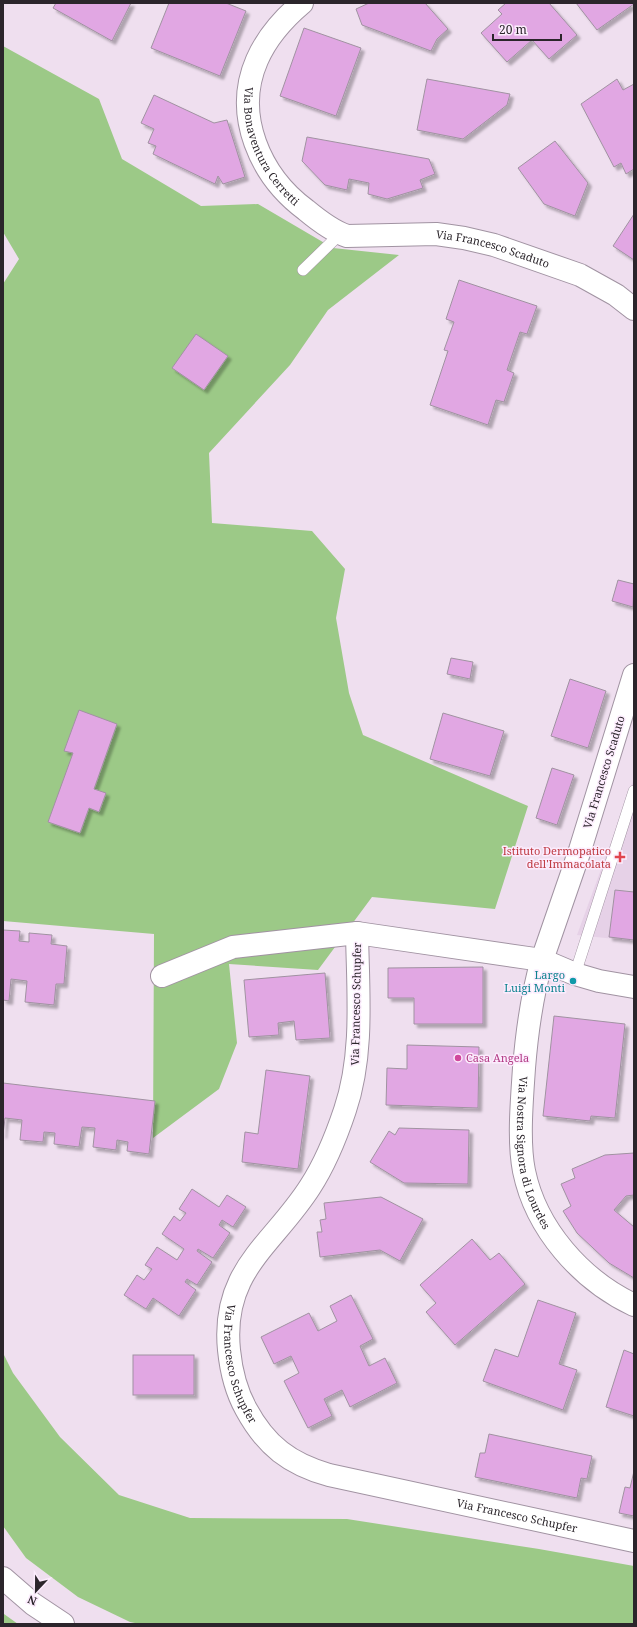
<svg xmlns="http://www.w3.org/2000/svg" width="637" height="1627" font-family="'Noto Serif',serif">
	<style>
		.built { fill: #e6d1e7 }
		.green { fill: #9cc987 }
		.building { fill: #e1a7e3; stroke: #a092a1; filter: url(#shadow) }
		.lines { fill: none; stroke-linecap: round; stroke-linejoin: round }
		.service-casing { stroke: #a193a2; stroke-width: 12 }
		.minor-casing { stroke: #a193a2; stroke-width: 24 }
		.service { stroke: #fff; stroke-width: 11 }
		.minor { stroke: #fff; stroke-width: 22 }
		.health-dot { fill: #e0444e; stroke: #fcecfd; stroke-width: 1.5 }
		.culture-dot { fill: #0f9aa8; stroke: #fcecfd; stroke-width: 1.5 }
		.hotel-dot { fill: #d1479c; stroke: #fcecfd; stroke-width: 1.5 }
		.labels { text-anchor: middle; stroke-width: 3; stroke-linejoin: round; paint-order: stroke }
		.street-label { font-size: 11px; fill: #2b252b; stroke: #fcecfd }
		.health-label { font-size: 11px; fill: #be3a42; stroke: #fcecfd; text-anchor: end }
		.culture-label { font-size: 11px; fill: #0d838f; stroke: #fcecfd; text-anchor: end }
		.hotel-label { font-size: 11px; fill: #b23c85; stroke: #fcecfd; text-anchor: start }
	</style>
	<defs>
		<filter id="shadow"><feDropShadow dx="3.5" dy="3.5" stdDeviation="1" flood-color="#0004"/></filter>
	</defs>
	<rect width="100%" height="100%" fill="#efdfef"/>
	<polygon class="built" points="634,779 634,941 577,935"/>
	<g class="green">
		<polygon points="3,46 99,99 122,159 201,206 258,204 333,248 399,255 328,310 290,365 209,453 212,523 312,531 345,569 336,618 349,693 363,735 528,806 495,909 372,897 318,970 229,964 237,1043 219,1089 153,1138 154,934 3,921 3,284 19,259 3,232"/>
		<polygon points="3,1353 13,1373 60,1437 119,1495 190,1518 347,1519 539,1549 634,1566 634,1624 140,1624 130,1622 78,1597 26,1558 3,1526"/>
		<polygon points="3,1613 4,1614 18,1624 3,1624"/>
	</g>
	<g class="building">
		<polygon points="56,3 131,3 112,41 53,8"/>
		<polygon points="169,3 226,3 246,11 220,76 151,48"/>
		<polygon points="369,3 425,3 448,29 437,39 431,51 362,25 356,9"/>
		<polygon points="506,3 549,3 577,35 549,59 532,40 507,62 481,33 502,14 498,10"/>
		<polygon points="576,3 634,3 634,4 597,30"/>
		<polygon points="304,28 361,48 336,116 280,96"/>
		<polygon points="427,79 510,94 507,105 463,139 417,130"/>
		<polygon points="617,79 623,90 634,84 634,169 626,174 621,163 614,167 581,104"/>
		<polygon points="154,95 214,123 227,120 245,177 223,184 218,176 215,184 153,154 156,146 148,143 154,129 141,123"/>
		<polygon points="307,137 429,159 435,174 420,180 423,188 387,199 368,194 369,183 349,179 347,190 325,185 302,161"/>
		<polygon points="555,141 588,183 575,216 544,204 518,168"/>
		<polygon points="634,214 634,260 613,246"/>
		<polygon points="459,280 537,306 527,334 520,332 507,370 514,373 504,402 496,400 488,425 430,405 448,351 444,350 454,322 446,319"/>
		<polygon points="196,334 228,356 204,390 172,368"/>
		<polygon points="618,580 634,584 633,607 612,601"/>
		<polygon points="451,658 473,662 470,679 447,674"/>
		<polygon points="570,679 606,691 588,748 551,736"/>
		<polygon points="79,710 117,724 94,789 106,793 99,812 89,808 80,833 48,822 73,753 64,751"/>
		<polygon points="443,713 504,731 490,776 430,759"/>
		<polygon points="552,768 574,775 557,825 536,818"/>
		<polygon points="615,890 634,892 634,940 609,937"/>
		<polygon points="3,930 20,931 19,941 29,942 29,933 52,935 51,944 67,946 64,984 56,984 54,1005 25,1002 27,981 11,979 9,1001 3,1000"/>
		<polygon points="483,967 483,1024 414,1024 414,998 388,998 388,968"/>
		<polygon points="325,973 330,1038 296,1040 294,1021 278,1023 279,1035 249,1037 244,980"/>
		<polygon points="554,1016 625,1024 615,1118 591,1116 590,1121 543,1116"/>
		<polygon points="407,1045 479,1047 478,1108 386,1105 387,1068 407,1069"/>
		<polygon points="266,1070 310,1076 298,1169 242,1162 245,1132 258,1134"/>
		<polygon points="3,1083 155,1101 149,1154 127,1151 128,1142 117,1140 116,1150 93,1147 95,1128 82,1127 79,1147 54,1144 55,1133 44,1132 43,1142 20,1140 22,1120 5,1118 3,1135"/>
		<polygon points="399,1128 469,1130 468,1184 404,1183 370,1162 389,1131 395,1135"/>
		<polygon points="634,1153 634,1195 626,1196 614,1210 634,1227 634,1278 609,1263 577,1233 563,1211 571,1206 561,1184 575,1178 572,1169 605,1155"/>
		<polygon points="192,1189 219,1207 227,1195 246,1207 233,1227 222,1220 219,1225 230,1233 213,1258 198,1249 197,1251 212,1262 197,1285 187,1279 185,1282 196,1290 179,1316 153,1298 146,1309 124,1295 137,1275 144,1280 152,1269 145,1265 157,1247 177,1260 184,1249 162,1234 174,1216 180,1221 186,1213 179,1209"/>
		<polygon points="381,1197 423,1219 400,1261 380,1250 320,1257 317,1232 322,1232 320,1220 326,1219 324,1203"/>
		<polygon points="472,1239 490,1260 499,1253 525,1284 455,1345 426,1312 436,1303 420,1285"/>
		<polygon points="351,1295 373,1339 360,1346 369,1366 385,1358 397,1383 350,1407 342,1390 324,1399 332,1416 308,1428 284,1381 299,1373 291,1356 274,1364 261,1337 309,1313 318,1331 337,1321 330,1306"/>
		<polygon points="538,1300 576,1313 559,1364 577,1370 563,1410 483,1381 495,1349 518,1357"/>
		<polygon points="624,1350 634,1354 634,1416 606,1407"/>
		<rect x="133" y="1355" width="61" height="40"/>
		<polygon points="489,1434 592,1456 587,1479 581,1478 577,1498 475,1477 480,1453 485,1453"/>
		<polygon points="634,1471 634,1516 619,1513 625,1487 630,1488"/>
	</g>
	<g class="lines">
		<g class="service-casing">
			<g id="service">
				<polyline points="303,270 340,234"/>
				<polyline points="575,974 634,791"/>
			</g>
		</g>
		<g class="minor-casing">
			<g id="minor">
				<path id="s1" d="M302,3c-19,16 -35,34 -45,57 -24,55 3,116 49,150 12,10 26,21 41,26l89,-2 28,4 30,7 86,30 36,20 18,14"/>
				<path id="s2" d="M634,675l-54,175 -38,110c-10,35 -15,71 -18,108 -2,31 -6,73 0,103 12,58 57,109 110,134"/>
				<path id="s3" d="M357,933c1,59 7,121 -12,177 -9,27 -20,54 -35,77 -37,58 -89,83 -81,163 2,20 7,41 17,59 20,37 44,55 83,66l305,66"/>
				<polyline points="162,976 233,947 357,933 542,960 575,974 599,981 634,987"/>
				<polyline points="3,1578 33,1604 63,1624"/>
			</g>
		</g>
		<use href="#service" class="service"/>
		<use href="#minor" class="minor"/>
	</g>
	<path class="health-dot" d="M618 851h4v4h4v4h-4v4h-4v-4h-4v-4h4z"/>
	<circle class="culture-dot" cx="573" cy="981" r="4"/>
	<circle class="hotel-dot" cx="458" cy="1058" r="4"/>
	<g class="labels">
		<g class="street-label">
			<text dy="4" stroke="none"><textPath href="#s1" startOffset="167">Via Bonaventura Cerretti</textPath></text>
			<text dy="4" stroke="none"><textPath href="#s1" startOffset="440">Via Francesco Scaduto</textPath></text>
			<text transform="translate(604 772) rotate(-73)" y="4">Via Francesco Scaduto</text>
			<text transform="translate(356 1004) rotate(-89)" y="4">Via Francesco Schupfer</text>
			<text dy="4" stroke="none"><textPath href="#s2" startOffset="496">Via Nostra Signora di Lourdes</textPath></text>
			<text dy="4" stroke="none"><textPath href="#s3" startOffset="467">Via Francesco Schupfer</textPath></text>
			<text dy="4" stroke="none"><textPath href="#s3" startOffset="815">Via Francesco Schupfer</textPath></text>
		</g>
		<g class="health-label">
			<text x="611" y="855">Istituto Dermopatico<tspan x="611" dy="13">dell'Immacolata</tspan></text>
		</g>
		<g class="culture-label">
			<text x="565" y="979">Largo<tspan x="565" dy="13">Luigi Monti</tspan></text>
		</g>
		<g class="hotel-label">
			<text x="466" y="1062">Casa Angela</text>
		</g>
	</g>
	<rect width="637" height="1627" fill="none" stroke="#2b252b" stroke-width="8"/>
	<g transform="translate(36 1591) rotate(202)" stroke="#fcecfd" stroke-width="3" paint-order="stroke">
	<path d="M0-3L7 15L0 10L-7 15Z" fill="#2b252b"/>
	<text y="-6" font-size="11" font-weight="bold" text-anchor="middle" fill="#2b252b">N</text>
	</g>
	<path d="M493 34v6h68v-6" fill="none" stroke="#2b252b" stroke-width="2"/>
	<text x="499" y="34" font-size="12" fill="#2b252b" stroke="#fcecfd" stroke-width="3" paint-order="stroke">20 m</text>
</svg>
